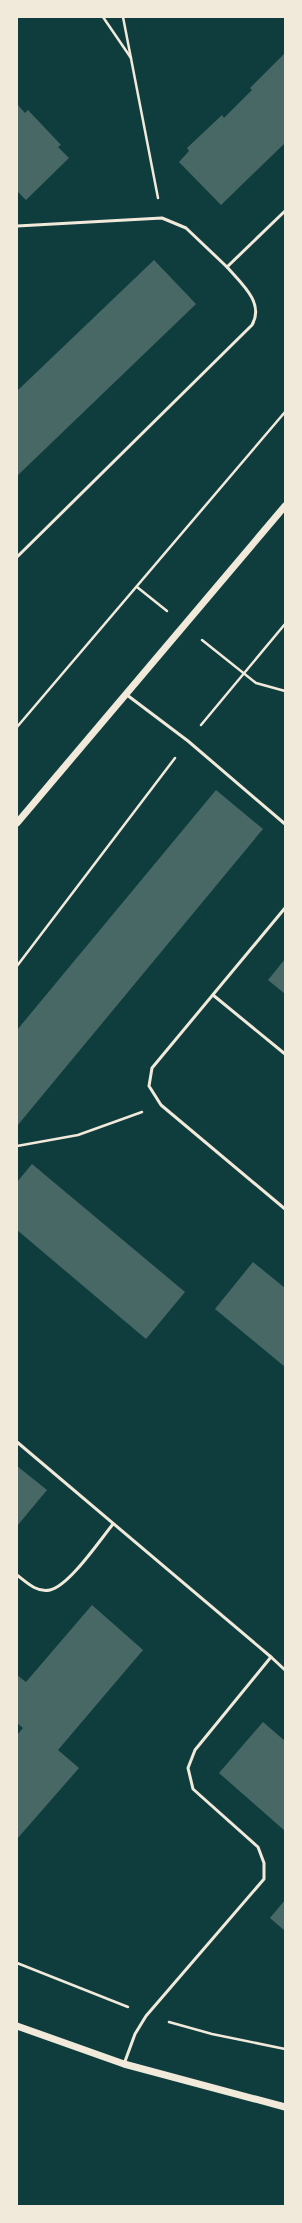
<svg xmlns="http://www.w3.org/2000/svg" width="302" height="2223" font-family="'Fira Sans Condensed',sans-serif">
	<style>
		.building { fill: #486865 }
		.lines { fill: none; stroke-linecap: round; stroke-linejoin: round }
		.path { stroke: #f1e9da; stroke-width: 2.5 }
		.service { stroke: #f1e9da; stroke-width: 3 }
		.tertiary { stroke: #f1e9da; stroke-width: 7 }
	</style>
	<rect width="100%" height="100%" fill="#0f3d3e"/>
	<g class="building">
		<polygon points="285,53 285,143 221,205 179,162 189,151 187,148 222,115 224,118 252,90 250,88"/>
		<polygon points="17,104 25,113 28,110 61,145 58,147 69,158 26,200 17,191"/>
		<polygon points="154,260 196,304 17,476 17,391"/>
		<polygon points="216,790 263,829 17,1126 17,1030"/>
		<polygon points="285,959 285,994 268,980"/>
		<polygon points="32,1164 185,1292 146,1339 17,1230 17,1182"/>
		<polygon points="253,1262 285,1288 285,1367 215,1309"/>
		<polygon points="17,1466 47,1490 17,1526"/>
		<polygon points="92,1605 143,1650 58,1750 79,1768 17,1839 17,1735 23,1728 17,1723 17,1675 26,1682"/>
		<polygon points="263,1722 285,1741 285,1831 219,1773"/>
		<polygon points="285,1900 285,1931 270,1918"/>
	</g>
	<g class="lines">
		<g class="path">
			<polyline points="103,17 131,58"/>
			<polyline points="123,17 158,198"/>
			<polyline points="137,587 167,611"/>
			<polyline points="202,640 256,683 285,691"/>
			<polyline points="201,725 285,624"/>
			<polyline points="17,727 285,412"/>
			<polyline points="17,966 175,758"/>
			<polyline points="17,1146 78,1135 142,1112"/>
			<polyline points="17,1963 128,2007"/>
			<polyline points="169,2022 212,2034 285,2049"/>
		</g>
		<g class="service">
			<polyline points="17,226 162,218 186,228 227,267"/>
			<path d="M17,557l235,-232c13,-22 -11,-42 -25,-58l58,-56"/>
			<polyline points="127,695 188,741 285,824"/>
			<polyline points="285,908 152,1068 149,1086 161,1105 285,1209"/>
			<polyline points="213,995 285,1054"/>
			<polyline points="17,1442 271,1657 195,1750 188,1768 193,1789 258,1847 264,1863 264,1879 146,2016 135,2034 124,2064"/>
			<path d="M17,1575c9,7 20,18 33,15 19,-4 50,-50 63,-66"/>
			<polyline points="271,1657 285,1670"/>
		</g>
		<g class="tertiary">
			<polyline points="17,823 285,506"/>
			<polyline points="17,2026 124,2064 285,2107"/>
		</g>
	</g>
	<rect width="302" height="2223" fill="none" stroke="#f1e9da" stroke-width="36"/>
</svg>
